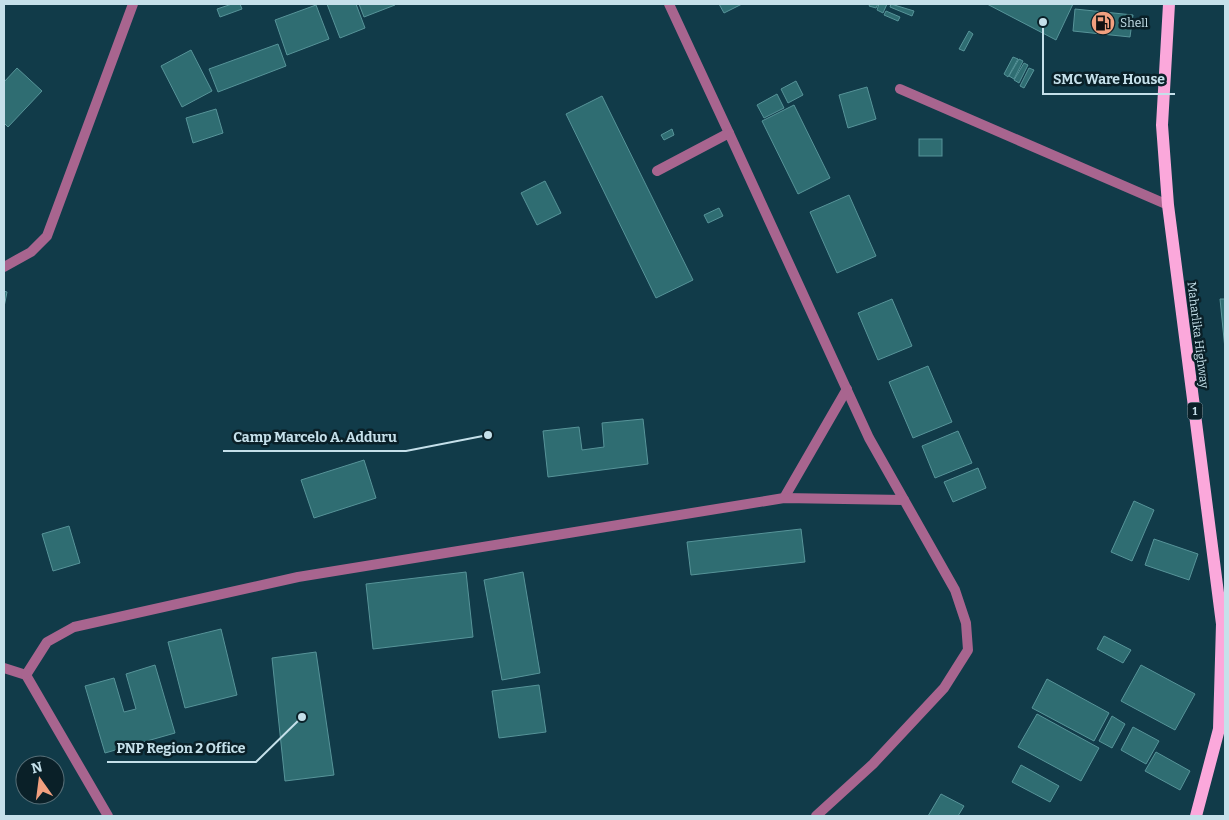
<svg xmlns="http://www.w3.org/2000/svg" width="1229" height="820" font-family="Bitter,serif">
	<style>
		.building { fill: #2f6d72; stroke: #579499 }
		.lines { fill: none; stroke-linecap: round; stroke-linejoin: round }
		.minor { stroke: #a8658f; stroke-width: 10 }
		.primary { stroke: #fba8db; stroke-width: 12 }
		.labels { text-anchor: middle; stroke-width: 5; stroke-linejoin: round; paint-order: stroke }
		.shield { fill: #0a2028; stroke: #8da6b0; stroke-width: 1 }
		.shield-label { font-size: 11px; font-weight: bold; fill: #c5e0ea }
		.poi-label { font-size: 12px; fill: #c5e0ea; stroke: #0a2028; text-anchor: start }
		.street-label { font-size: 12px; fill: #c5e0ea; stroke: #0a2028 }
		.leader { fill: none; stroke: #c5e0ea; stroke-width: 2 }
		.callout-dot { fill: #c5e0ea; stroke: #0a2028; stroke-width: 2 }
		.callout-label { font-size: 14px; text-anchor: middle; font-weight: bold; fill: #c5e0ea; stroke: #0a2028; stroke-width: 5; stroke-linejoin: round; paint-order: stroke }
	</style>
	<rect width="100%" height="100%" fill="#113b49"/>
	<g class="building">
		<polygon points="232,4 240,4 242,9 220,17 217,9"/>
		<polygon points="327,4 356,4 365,28 340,38"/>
		<polygon points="359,4 394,4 395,5 364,17"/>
		<polygon points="719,4 742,4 724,13"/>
		<polygon points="870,4 878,4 876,8 869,6"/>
		<polygon points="879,4 887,4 883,13 877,10"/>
		<polygon points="891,4 914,11 912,16 890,7"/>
		<polygon points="987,4 1073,4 1056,40"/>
		<polygon points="316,5 329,39 287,55 275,20"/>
		<polygon points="1075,9 1133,15 1130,37 1073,31"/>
		<polygon points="886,11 900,17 898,21 884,15"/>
		<polygon points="969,31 973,34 964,51 959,49"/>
		<polygon points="278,44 286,66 218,92 209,69"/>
		<polygon points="191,50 212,91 182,107 161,66"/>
		<polygon points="1013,57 1018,59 1008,77 1004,74"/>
		<polygon points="1019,59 1023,61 1014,79 1009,76"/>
		<polygon points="1024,63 1028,65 1019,83 1014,80"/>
		<polygon points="17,68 42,91 8,127 4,123 4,82"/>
		<polygon points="1029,68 1034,70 1024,88 1020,86"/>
		<polygon points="796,81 803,95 788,103 781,89"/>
		<polygon points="867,87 876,119 848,128 839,95"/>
		<polygon points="777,94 784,108 764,118 757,105"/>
		<polygon points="602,96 693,280 656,298 566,114"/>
		<polygon points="794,105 830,178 798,194 762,121"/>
		<polygon points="216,109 223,133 193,143 186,118"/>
		<polygon points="672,129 674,135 664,140 661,135"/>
		<rect x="919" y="139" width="23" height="17"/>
		<polygon points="545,181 561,213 537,225 521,193"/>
		<polygon points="849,195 876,256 837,273 810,212"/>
		<polygon points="719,208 723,216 708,223 704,215"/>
		<polygon points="4,291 7,292 4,307"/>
		<polygon points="892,299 912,346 878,360 858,313"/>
		<polygon points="1220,299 1225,299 1225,349"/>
		<polygon points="928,366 952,422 913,438 889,382"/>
		<polygon points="643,419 648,464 548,477 543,431 579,427 582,450 604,447 602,423"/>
		<polygon points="958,431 972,463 935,478 922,446"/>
		<polygon points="364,460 376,498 314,518 301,480"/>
		<polygon points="978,468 986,488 953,502 944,482"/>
		<polygon points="1134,501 1154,510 1132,561 1111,552"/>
		<polygon points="69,526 80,563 53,571 42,534"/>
		<polygon points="801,529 805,562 691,575 687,542"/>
		<polygon points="1154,539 1198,554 1189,580 1145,565"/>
		<polygon points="466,572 473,637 373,649 366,584"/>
		<polygon points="523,572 540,673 502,680 484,580"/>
		<polygon points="221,629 237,695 185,708 168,642"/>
		<polygon points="1104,636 1131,650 1123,663 1097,649"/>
		<polygon points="316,652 334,775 285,781 272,658"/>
		<polygon points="155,665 175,733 105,753 85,686 114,678 124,712 136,709 126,674"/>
		<polygon points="1141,665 1195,694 1175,730 1121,701"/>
		<polygon points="1047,679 1109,713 1094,741 1032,708"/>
		<polygon points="539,685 546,732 499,738 492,691"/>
		<polygon points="1037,714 1099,748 1081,781 1018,747"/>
		<polygon points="1112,716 1125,724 1112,748 1099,741"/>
		<polygon points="1133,727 1159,741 1146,764 1121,750"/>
		<polygon points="1156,752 1190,771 1180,790 1145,771"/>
		<polygon points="1021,765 1059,786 1050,802 1012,782"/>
		<polygon points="941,794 964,806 958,816 928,816"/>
	</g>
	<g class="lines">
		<g class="minor">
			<polyline points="669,4 729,133"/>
			<polyline points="900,89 1168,205"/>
			<polyline points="657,171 729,133 869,438 955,590 966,623 968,650 944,688 873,764 816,816"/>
			<polyline points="4,267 31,252 47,236 133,4"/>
			<polyline points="784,498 847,389"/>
			<polyline points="4,668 26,675 108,816"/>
			<polyline points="26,675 47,642 74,627 298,577 784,498 904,500"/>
		</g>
		<polyline class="primary" points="1169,4 1162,125 1168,205 1222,624 1219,729 1196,816"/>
	</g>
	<defs>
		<g id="fuel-disc" transform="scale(1.25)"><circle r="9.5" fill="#f2a07f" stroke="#0a2028"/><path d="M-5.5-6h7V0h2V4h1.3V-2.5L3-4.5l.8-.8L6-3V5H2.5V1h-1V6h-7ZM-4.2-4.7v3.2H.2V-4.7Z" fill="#111"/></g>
	</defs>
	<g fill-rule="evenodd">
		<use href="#fuel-disc" x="1103" y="23"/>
	</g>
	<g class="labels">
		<rect class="shield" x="1187.5" y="402.5" width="15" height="17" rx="4"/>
		<g class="shield-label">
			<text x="1195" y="415">1</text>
		</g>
		<g class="poi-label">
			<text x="1120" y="27">Shell</text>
		</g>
		<g class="street-label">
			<text transform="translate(1198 335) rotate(83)" y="4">Maharlika Highway</text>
		</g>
	</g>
	<path class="leader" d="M1043 22L1043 94H1175M488 435L406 451H223M302 717L256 762H107"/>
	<g class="callout-dot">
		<circle cx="1043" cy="22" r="5"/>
		<circle cx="488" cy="435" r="5"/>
		<circle cx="302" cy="717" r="5"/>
	</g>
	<g class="callout-label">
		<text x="1109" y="84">SMC Ware House</text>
		<text x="315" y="442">Camp Marcelo A. Adduru</text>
		<text x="181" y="753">PNP Region 2 Office</text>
	</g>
	<rect width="1229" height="820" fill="none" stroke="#c5e0ea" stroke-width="10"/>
	<g transform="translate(40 780) rotate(346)"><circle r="24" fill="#0a2028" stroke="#556d76"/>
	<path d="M0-4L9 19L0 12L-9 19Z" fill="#f2a07f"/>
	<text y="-8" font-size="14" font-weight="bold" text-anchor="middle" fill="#c5e0ea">N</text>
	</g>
</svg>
